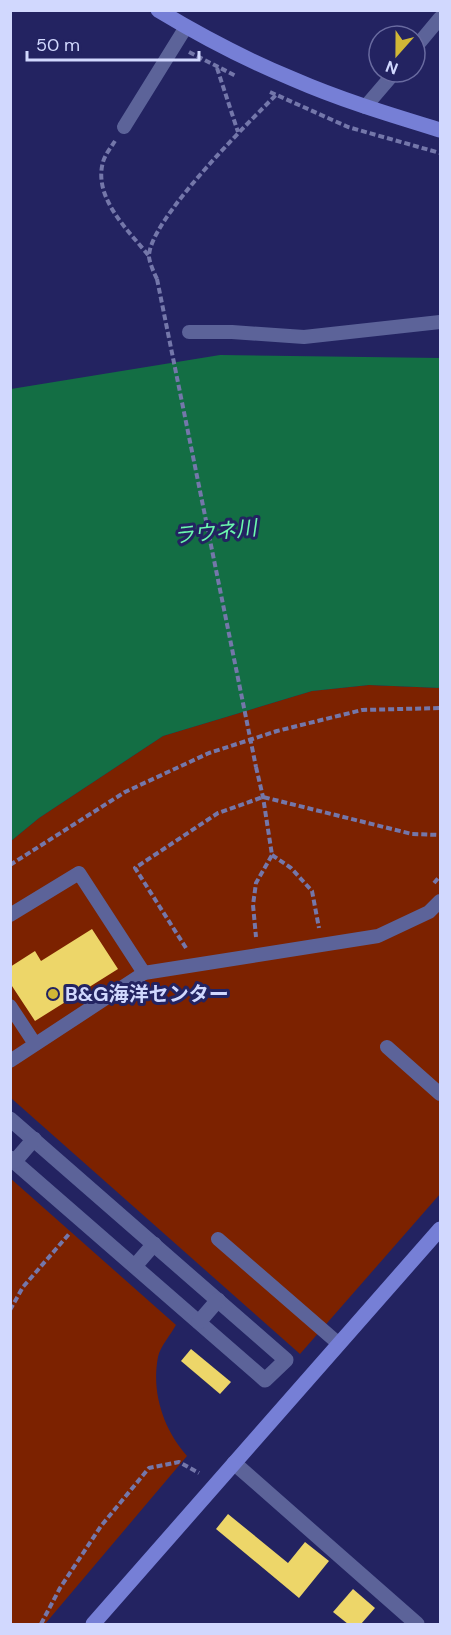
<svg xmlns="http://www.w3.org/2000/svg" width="451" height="1635" font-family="'DM Sans','Noto Sans JP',sans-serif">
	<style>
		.green { fill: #7c2200 }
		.water { fill: #136e44 }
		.building { fill: #edd669 }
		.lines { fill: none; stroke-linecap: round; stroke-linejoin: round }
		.path { stroke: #7477aa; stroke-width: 4; stroke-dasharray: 6 3; stroke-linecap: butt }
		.lane { stroke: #5c6399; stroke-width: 14 }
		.street { stroke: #5c6399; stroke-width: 15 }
		.secondary { stroke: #767fd6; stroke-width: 15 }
		.path-bridge { stroke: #7477aa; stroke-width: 4; stroke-dasharray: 6 3; stroke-linecap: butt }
		.poi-dot { fill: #d1b736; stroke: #232361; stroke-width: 2 }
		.labels { text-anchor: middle; stroke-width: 6; stroke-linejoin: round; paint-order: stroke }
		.poi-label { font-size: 20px; font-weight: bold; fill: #d1d8fe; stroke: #232361; text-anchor: start }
		.water-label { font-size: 21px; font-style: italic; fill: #6bf8ae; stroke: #232361 }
	</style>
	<rect width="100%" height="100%" fill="#232361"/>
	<g class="green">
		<polygon points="369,685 440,688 440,1194 300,1354 11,1098 11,841 39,818 163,736 312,691"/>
		<path d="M10,1178l166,147c-5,9 -16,22 -18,32 -7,36 6,73 29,99l-142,168h-34z"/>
	</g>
	<polygon class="water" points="220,355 440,358 440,688 369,685 312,691 163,736 39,818 11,841 11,389"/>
	<g class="building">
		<polygon points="92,929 118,969 35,1021 10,983 10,967 35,951 41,961"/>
		<polygon points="191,1349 231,1382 220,1394 181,1361"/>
		<polygon points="228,1514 288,1563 305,1542 329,1561 299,1598 216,1529"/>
		<polygon points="353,1589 375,1608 361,1624 348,1624 333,1612"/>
	</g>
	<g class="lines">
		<g class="path">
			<polyline points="189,52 236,76"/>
			<polyline points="217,68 238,132"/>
			<polyline points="270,92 348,127 440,153"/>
			<path d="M115,141c-4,6 -10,14 -12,21 -10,36 25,68 46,94"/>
			<path d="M157,279c-3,-6 -7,-15 -8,-22 -1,-36 100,-135 127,-162"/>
			<polyline points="256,767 263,797 272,855 256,883 253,905 256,937"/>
			<polyline points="272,855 291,868 312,891 319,928"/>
			<polyline points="10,865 125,792 209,753 277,731 362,710 440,708"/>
			<polyline points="434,883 440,876"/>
			<polyline points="186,948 135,868 218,813 263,797 412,834 440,835"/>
			<polyline points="10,1310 23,1287 69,1234"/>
			<polyline points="41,1624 60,1588 101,1526 149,1468 179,1462 199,1473"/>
		</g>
		<g class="lane">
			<polyline points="415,48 440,18"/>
			<polyline points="365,107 395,72"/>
			<polyline points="124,127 186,27"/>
			<polyline points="189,332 232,332 304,337 440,322"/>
			<polyline points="10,915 79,873 144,973 378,936 429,912 440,901"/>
			<polyline points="10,1006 35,1044"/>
			<polyline points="387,1047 440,1094"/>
			<polyline points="10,1061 144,973"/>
			<polyline points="218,1239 339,1344"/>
		</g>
		<g class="street">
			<polyline points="10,1119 286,1360 265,1380 10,1158"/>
			<polyline points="15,1161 34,1139"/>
			<polyline points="135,1266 154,1244"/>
			<polyline points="199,1322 218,1300"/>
			<polyline points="234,1463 417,1624"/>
		</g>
		<g class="secondary">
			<path d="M158,10c43,26 89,50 135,69 48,21 98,36 147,51"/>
			<polyline points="93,1624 440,1229"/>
		</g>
		<polyline class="path-bridge" points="157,279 256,767"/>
	</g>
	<circle class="poi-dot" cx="53" cy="994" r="6"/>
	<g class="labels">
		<g class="poi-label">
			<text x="65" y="1001">B&amp;G海洋センター</text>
		</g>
		<g class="water-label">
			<text transform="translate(215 532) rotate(-6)" y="7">ラウネ川</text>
		</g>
	</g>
	<rect width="451" height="1635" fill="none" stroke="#d1d8fe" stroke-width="24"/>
	<g transform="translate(397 54) rotate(201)"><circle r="28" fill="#232361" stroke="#696ba0" stroke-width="1.5"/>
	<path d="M0-4.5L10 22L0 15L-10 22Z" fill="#d1b736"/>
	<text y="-9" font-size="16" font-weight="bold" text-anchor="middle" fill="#d1d8fe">N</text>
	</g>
	<path d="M27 51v9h172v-9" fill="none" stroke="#d1d8fe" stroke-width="3"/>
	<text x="36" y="51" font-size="18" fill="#d1d8fe" stroke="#232361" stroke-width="4.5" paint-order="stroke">50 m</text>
</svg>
